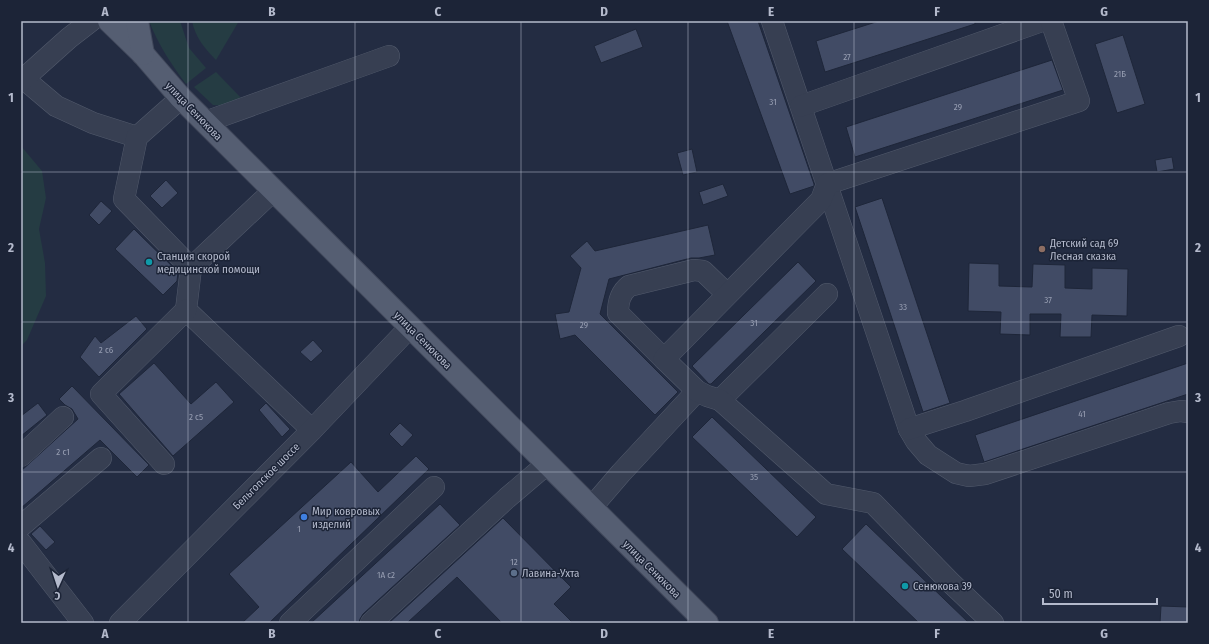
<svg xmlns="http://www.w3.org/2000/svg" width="1209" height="644" font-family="'Fira Sans Condensed',sans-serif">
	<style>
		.green { fill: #253c43 }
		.building { fill: #414b65; stroke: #1e2639 }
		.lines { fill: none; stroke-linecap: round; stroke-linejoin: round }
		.minor-casing { stroke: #525a6c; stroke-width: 22 }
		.major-casing { stroke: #41485b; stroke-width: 24 }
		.minor { stroke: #373f52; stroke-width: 21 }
		.major { stroke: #555e72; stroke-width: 22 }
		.grid { fill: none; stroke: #b4bacc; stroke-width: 1; stroke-opacity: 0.55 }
		.education-dot { fill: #8d6e63; stroke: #1c2437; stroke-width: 1.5 }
		.culture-dot { fill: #0f9aa8; stroke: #1c2437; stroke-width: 1.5 }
		.shop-dot { fill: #3f7fe0; stroke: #1c2437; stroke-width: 1.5 }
		.service-dot { fill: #5c6f8a; stroke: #1c2437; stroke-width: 1.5 }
		.labels { text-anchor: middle; stroke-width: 3; stroke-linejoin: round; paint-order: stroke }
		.number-label { font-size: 9px; fill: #979eb2 }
		.street-label { font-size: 11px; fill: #b4bacc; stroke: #1c2437 }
		.poi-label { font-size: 11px; fill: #b4bacc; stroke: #1c2437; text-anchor: start }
		.neatline { fill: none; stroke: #b4bacc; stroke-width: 1.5 }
		.grid-label { font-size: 13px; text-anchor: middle; font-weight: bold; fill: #b4bacc }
	</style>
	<rect width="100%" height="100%" fill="#232c42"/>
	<g class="green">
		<path d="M149,21h31l9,27 17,20 -20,16c-15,-20 -28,-40 -37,-63z"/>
		<path d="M192,21h47l-23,39c-11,-11 -21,-23 -24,-39z"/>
		<polygon points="216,72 244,101 226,106 213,105 194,87"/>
		<polygon points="21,146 42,171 46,198 39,229 45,263 46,296 27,340 21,346"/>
	</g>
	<g class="building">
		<polygon points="727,21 758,21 814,184 814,186 790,194"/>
		<polygon points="879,21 975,21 975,24 825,72 816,41"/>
		<polygon points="636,29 643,47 601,63 594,46"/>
		<polygon points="1123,35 1145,104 1117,113 1095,44"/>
		<polygon points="1052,60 1063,90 855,157 846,127"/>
		<polygon points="692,149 697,172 683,175 677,153"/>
		<polygon points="1172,157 1174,169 1157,172 1155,160"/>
		<polygon points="166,180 178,193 162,208 150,196"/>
		<polygon points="723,184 728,196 703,205 699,192"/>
		<polygon points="882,198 950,403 923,412 855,207"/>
		<polygon points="101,201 112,211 99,225 89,215"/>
		<polygon points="708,225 715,255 699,258 691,258 609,279 600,314 678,392 655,415 575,335 560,339 555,314 569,312 581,268 570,256 587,241 595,251"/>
		<polygon points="134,229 178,272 177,281 163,295 115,249"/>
		<polygon points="798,262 816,281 711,384 709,384 692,366"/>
		<polygon points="969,263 999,264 999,286 1032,287 1033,264 1065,265 1065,288 1092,289 1092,268 1128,269 1127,316 1092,315 1091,337 1060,337 1061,314 1030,314 1030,335 1000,334 1001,312 968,311"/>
		<polygon points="136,316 147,329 99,377 80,357 95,336 101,343"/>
		<polygon points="313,340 323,351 311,362 300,352"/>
		<polygon points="154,363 191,404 216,382 234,402 173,456 119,394"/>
		<polygon points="1188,363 1188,394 984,462 975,435"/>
		<polygon points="72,386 149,465 137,477 100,440 21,508 21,471 78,419 72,409 65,405 59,399"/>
		<polygon points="38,403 47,415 21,436 21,416"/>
		<polygon points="266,403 290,429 282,437 259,410"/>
		<polygon points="712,417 816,517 797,537 692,437"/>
		<polygon points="400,423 413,435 402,447 389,434"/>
		<polygon points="416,456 429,469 269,623 242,623 259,607 229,574 351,462 378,492"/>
		<polygon points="440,504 460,525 363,614 360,619 359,623 311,623"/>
		<polygon points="503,518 571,587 554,604 573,623 502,623 457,577 407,623 389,623"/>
		<polygon points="866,524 969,623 919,623 842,549"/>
		<polygon points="40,526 55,542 46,550 31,534"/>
		<polygon points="1161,606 1188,607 1188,623 1160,623"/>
	</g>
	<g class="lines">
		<g class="minor-casing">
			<g id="minor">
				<polyline points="772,21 909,429 916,441 928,455 956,473 969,476 985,474 1169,413 1181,411 1188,412"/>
				<polyline points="24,79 56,106 93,123 137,137"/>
				<polyline points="21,81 69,38 91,21"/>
				<polyline points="181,98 137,137 124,199 191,268 273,191"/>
				<polyline points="801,106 1042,21"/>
				<polyline points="205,122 389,56"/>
				<polyline points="191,268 186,310 312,430"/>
				<path d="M664,359l-46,-46c0,-11 2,-20 11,-27l65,-16 9,1 24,23"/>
				<polyline points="720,400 827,294"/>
				<polyline points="909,429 965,411 1179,336"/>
				<polyline points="21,456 63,417"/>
				<polyline points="164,464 101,394 186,310"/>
				<polyline points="591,508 621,473 697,391"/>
				<polyline points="21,526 101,458"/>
				<polyline points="21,543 83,623"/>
				<polyline points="120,623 312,430 410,327"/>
				<polyline points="290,623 434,487"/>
				<polyline points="371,623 507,498 547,464"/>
				<polyline points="993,623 950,582 873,503 826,494 720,400 707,396 697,391 664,359 821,200 827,184 1079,101 1051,21"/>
			</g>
		</g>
		<g class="major-casing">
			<g id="major">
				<polyline points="109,21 143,54 181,98 707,623"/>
				<polyline points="137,21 143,54"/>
			</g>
		</g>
		<use href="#minor" class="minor"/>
		<use href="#major" class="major"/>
	</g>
	<path class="grid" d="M188,21v602M355,21v602M521,21v602M688,21v602M854,21v602M1021,21v602M21,172h1167M21,322h1167M21,472h1167"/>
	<circle class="education-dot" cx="1042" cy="249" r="4"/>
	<g class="culture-dot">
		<circle cx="149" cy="262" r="4"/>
		<circle cx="905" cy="586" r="4"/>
	</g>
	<circle class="shop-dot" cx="304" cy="517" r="4"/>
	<circle class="service-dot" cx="514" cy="573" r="4"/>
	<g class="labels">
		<g class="number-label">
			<text x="847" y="60">27</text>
			<text x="1120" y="77">21Б</text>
			<text x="773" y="105">31</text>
			<text x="958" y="110">29</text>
			<text x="1048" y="303">37</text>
			<text x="903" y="310">33</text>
			<text x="754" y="326">31</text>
			<text x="584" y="328">29</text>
			<text x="106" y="353">2 с6</text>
			<text x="1082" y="417">41</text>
			<text x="196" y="420">2 с5</text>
			<text x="63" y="455">2 с1</text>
			<text x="754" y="480">35</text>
			<text x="299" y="532">1</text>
			<text x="514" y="565">12</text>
			<text x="386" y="578">1А с2</text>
		</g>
		<g class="street-label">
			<text transform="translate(194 111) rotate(46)" y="4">улица Сенюкова</text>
			<text transform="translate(423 340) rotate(45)" y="4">улица Сенюкова</text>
			<text transform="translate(266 476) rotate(-45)" y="4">Бельгопское шоссе</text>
			<text transform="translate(652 569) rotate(45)" y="4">улица Сенюкова</text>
		</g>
		<g class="poi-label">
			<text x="1050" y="247">Детский сад 69<tspan x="1050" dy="13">Лесная сказка</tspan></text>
			<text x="157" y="260">Станция скорой<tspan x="157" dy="13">медицинской помощи</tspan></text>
			<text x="312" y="515">Мир ковровых<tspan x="312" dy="13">изделий</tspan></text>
			<text x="522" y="577">Лавина-Ухта</text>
			<text x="913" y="590">Сенюкова 39</text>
		</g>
	</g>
	<rect width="1209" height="644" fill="none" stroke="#1c2437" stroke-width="44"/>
	<g transform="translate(58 586) rotate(183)" stroke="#1c2437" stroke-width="3" paint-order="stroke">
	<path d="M0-3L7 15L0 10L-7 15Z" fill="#b4bacc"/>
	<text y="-6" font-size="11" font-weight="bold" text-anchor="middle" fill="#b4bacc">С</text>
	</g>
	<path d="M1043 598v6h114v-6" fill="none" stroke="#b4bacc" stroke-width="2"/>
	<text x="1049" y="598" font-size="12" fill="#b4bacc" stroke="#1c2437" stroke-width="3" paint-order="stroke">50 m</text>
	<rect x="22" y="22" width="1165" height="600" class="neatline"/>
	<g class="grid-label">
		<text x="105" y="16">A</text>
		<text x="272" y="16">B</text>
		<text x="438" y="16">C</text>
		<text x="604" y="16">D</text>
		<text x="771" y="16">E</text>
		<text x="937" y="16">F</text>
		<text x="1104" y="16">G</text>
		<text x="11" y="102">1</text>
		<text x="1198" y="102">1</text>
		<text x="11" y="252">2</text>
		<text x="1198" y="252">2</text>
		<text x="11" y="402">3</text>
		<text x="1198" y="402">3</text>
		<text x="11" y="552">4</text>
		<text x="1198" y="552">4</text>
		<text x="105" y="638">A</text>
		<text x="272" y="638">B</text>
		<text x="438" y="638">C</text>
		<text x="604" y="638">D</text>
		<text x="771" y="638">E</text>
		<text x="937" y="638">F</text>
		<text x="1104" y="638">G</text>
	</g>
</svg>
